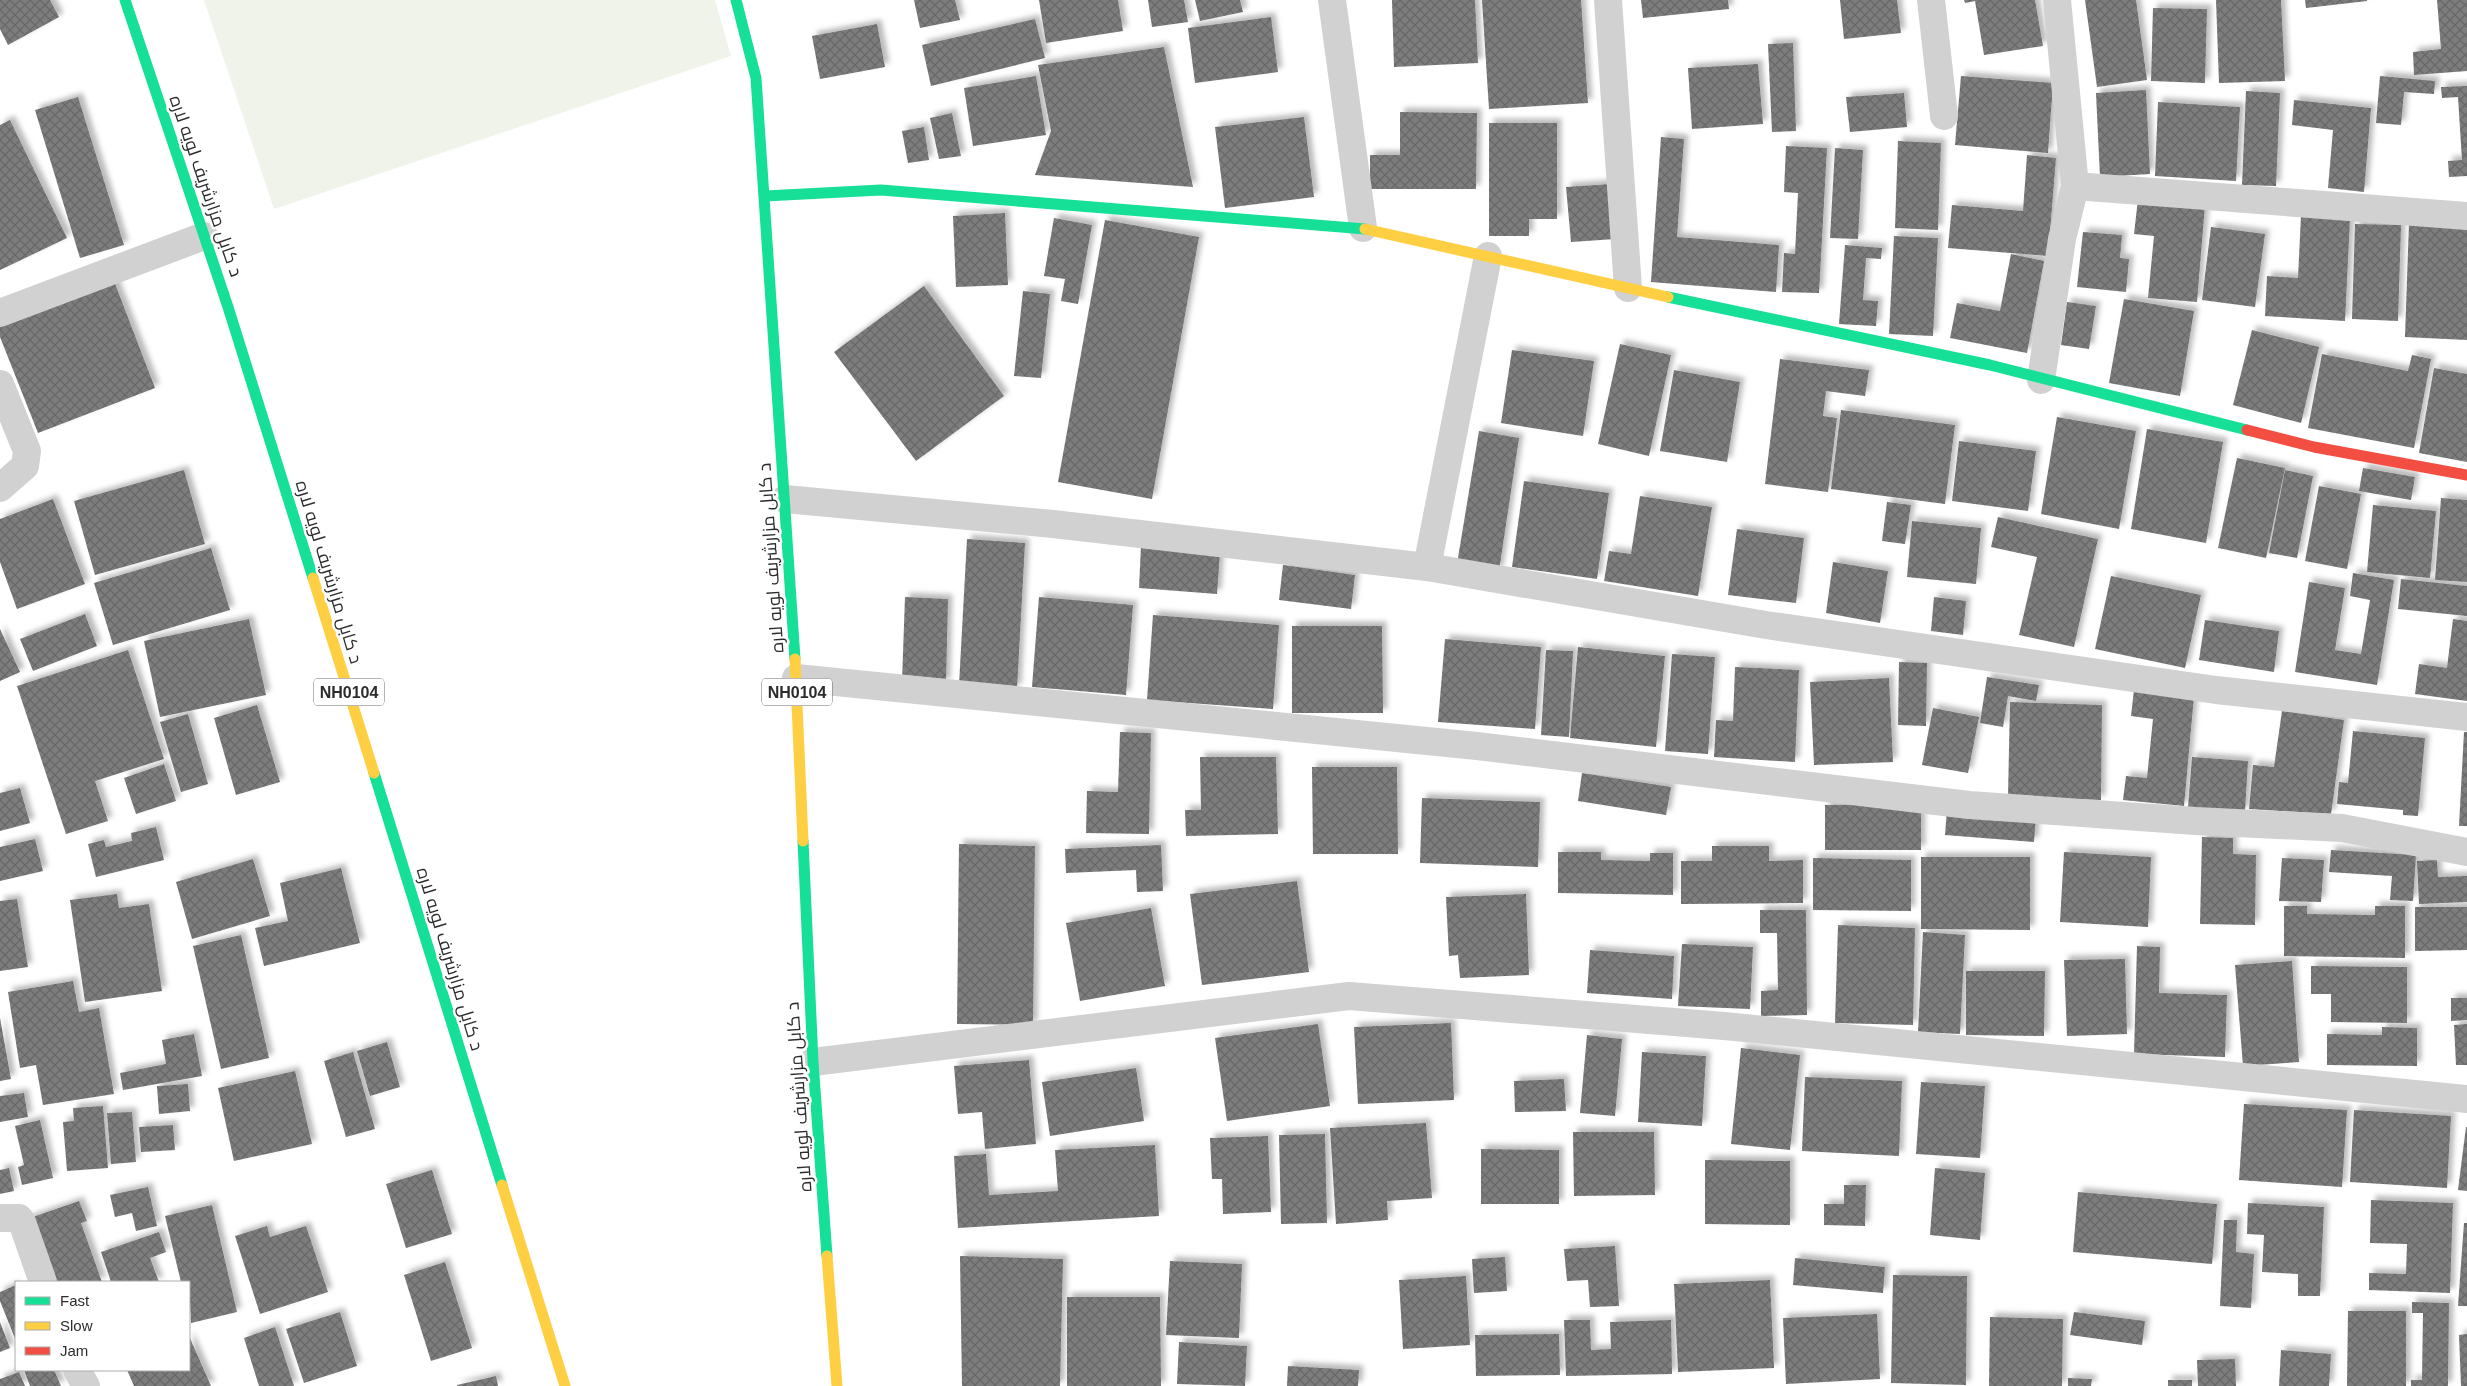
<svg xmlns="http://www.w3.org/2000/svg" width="2467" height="1386" font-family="Helvetica,Cairo,sans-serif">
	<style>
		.park { fill: #eff3ea }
		.building { fill: url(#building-cross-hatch); filter: url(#shadow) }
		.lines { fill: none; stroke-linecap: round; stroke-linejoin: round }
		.street { stroke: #d1d1d1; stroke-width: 28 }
		.fast { stroke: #16e098; stroke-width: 11 }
		.slow { stroke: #ffcf43; stroke-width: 11 }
		.jam { stroke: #f24e42; stroke-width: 11 }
		.labels { text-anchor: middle; stroke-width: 5; stroke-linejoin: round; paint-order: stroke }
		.shield { fill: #fff; stroke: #6b6b6b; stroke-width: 1 }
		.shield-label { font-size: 16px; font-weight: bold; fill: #2c2c2c }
		.street-label { font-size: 18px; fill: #2c2c2c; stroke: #fff }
	</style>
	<defs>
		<pattern id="building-cross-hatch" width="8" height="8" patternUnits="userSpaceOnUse" patternTransform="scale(1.25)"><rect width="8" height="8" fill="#7d7d7d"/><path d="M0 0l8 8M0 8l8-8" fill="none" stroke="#676767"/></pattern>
		<filter id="shadow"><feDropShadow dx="4.5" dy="-4.5" stdDeviation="2.5" flood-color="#0004"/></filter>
	</defs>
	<rect width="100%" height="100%" fill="#fff"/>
	<polygon class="park" points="204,0 715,0 731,56 274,209"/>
	<g class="building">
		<polygon points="0,0 50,0 59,17 8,45 0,29"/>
		<polygon points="914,0 955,0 960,20 920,28"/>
		<polygon points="1039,0 1118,0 1123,31 1046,43"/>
		<polygon points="1148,0 1184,0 1188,22 1152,27"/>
		<polygon points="1195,0 1240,0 1243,12 1200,21"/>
		<polygon points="1392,0 1475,0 1478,63 1394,67"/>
		<polygon points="1482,0 1581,0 1588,103 1489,109"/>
		<polygon points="1641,0 1728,0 1729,9 1643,18"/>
		<polygon points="1840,0 1897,0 1901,33 1844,39"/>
		<polygon points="1964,0 2035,0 2043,46 1984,55 1975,1 1965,3"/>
		<polygon points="2085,0 2136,0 2147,80 2097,87"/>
		<polygon points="2216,0 2281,0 2285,81 2219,83"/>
		<polygon points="2305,0 2367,0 2367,1 2306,8"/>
		<polygon points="2437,0 2467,0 2467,71 2414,75 2413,52 2441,49"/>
		<polygon points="2153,8 2207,9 2205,83 2151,81"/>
		<polygon points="1271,17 1278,72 1195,83 1188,28"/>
		<polygon points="1035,19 1045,58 931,86 922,45"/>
		<polygon points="877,24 885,67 820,79 812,36"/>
		<polygon points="1793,43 1796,131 1772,132 1768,44"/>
		<polygon points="1164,47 1193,187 1035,175 1051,131 1038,65"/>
		<polygon points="1758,64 1763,124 1692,129 1688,68"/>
		<polygon points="1036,76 1046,135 973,146 964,88"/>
		<polygon points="1961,76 2053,83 2048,153 1955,145"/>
		<polygon points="2380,76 2435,81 2434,94 2404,92 2401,125 2376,123"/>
		<polygon points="2467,86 2467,176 2449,177 2448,161 2462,160 2458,97 2442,98 2441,87"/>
		<polygon points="2146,90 2150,174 2100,177 2096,93"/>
		<polygon points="2246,91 2280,93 2276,186 2242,185"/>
		<polygon points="1904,93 1907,127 1850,132 1846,97"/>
		<polygon points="78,97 124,245 80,258 35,110"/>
		<polygon points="2294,100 2371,108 2364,192 2328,188 2333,130 2292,125"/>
		<polygon points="2158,102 2240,107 2236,181 2155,176"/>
		<polygon points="1400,112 1477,113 1476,189 1370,189 1370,155 1400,155"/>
		<polygon points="952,113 961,156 939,159 930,118"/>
		<polygon points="1304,117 1314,197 1225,208 1215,127"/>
		<polygon points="10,120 67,238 0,270 0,125"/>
		<polygon points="1489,123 1557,123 1557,219 1529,219 1529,236 1489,236"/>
		<polygon points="924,127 929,160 908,163 902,131"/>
		<polygon points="1661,137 1684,139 1677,237 1779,245 1776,292 1651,282"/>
		<polygon points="1898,141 1941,143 1938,230 1895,228"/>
		<polygon points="1786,146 1827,148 1819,293 1782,292 1784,253 1795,254 1798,193 1784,192"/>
		<polygon points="1835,148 1863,150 1858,239 1830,238"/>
		<polygon points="2027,155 2056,158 2048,256 1948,248 1952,205 2023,211"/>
		<polygon points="1611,184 1615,239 1571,242 1566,187"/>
		<polygon points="2138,199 2205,205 2197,302 2148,298 2154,236 2134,234"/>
		<polygon points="1005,213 1008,285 956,287 953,216"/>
		<polygon points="2301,216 2350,219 2345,321 2265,316 2267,276 2298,278"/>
		<polygon points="1054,218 1092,225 1078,304 1061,301 1065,279 1044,276"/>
		<polygon points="1105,220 1199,237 1152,499 1058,482"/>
		<polygon points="2409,223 2467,226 2467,340 2405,337"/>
		<polygon points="2355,224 2401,225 2398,321 2352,319"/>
		<polygon points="2211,227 2265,234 2255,307 2202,300"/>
		<polygon points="2083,232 2122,235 2120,258 2129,259 2126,292 2077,287"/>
		<polygon points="1894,236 1938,238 1933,336 1889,334"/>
		<polygon points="1845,245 1882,248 1881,259 1866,258 1863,300 1878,301 1876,326 1839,324"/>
		<polygon points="2011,254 2044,261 2027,353 1950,338 1957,303 2000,311"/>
		<polygon points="114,281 155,388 38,433 0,337 0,326"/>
		<polygon points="924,286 1004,396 916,461 834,352"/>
		<polygon points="1023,291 1050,294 1041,378 1014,376"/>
		<polygon points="2124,299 2194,311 2180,396 2109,383"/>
		<polygon points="2067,302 2096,306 2089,349 2061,345"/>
		<polygon points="2252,330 2319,347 2301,423 2233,405"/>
		<polygon points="1620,344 1671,355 1649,456 1598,444"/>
		<polygon points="1512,350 1594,361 1583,436 1501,423"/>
		<polygon points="2322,354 2408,371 2412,355 2431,359 2414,448 2308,428"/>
		<polygon points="1780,359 1869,370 1865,396 1826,391 1823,416 1837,418 1828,492 1765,484"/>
		<polygon points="2434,368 2467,374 2467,462 2419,453"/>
		<polygon points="1674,370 1740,382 1727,462 1660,451"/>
		<polygon points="1841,410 1955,425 1945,504 1831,489"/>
		<polygon points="2057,417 2136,431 2119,529 2041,514"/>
		<polygon points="2147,429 2223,442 2206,543 2131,529"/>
		<polygon points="1479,431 1519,438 1499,571 1457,564"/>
		<polygon points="1959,441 2036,451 2028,511 1952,501"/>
		<polygon points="2237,458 2285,468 2266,558 2218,548"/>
		<polygon points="2363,468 2415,477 2411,500 2359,491"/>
		<polygon points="184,470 205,544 95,575 74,501"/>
		<polygon points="2285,470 2313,476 2297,558 2269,553"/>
		<polygon points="1524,481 1609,493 1597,579 1512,567"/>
		<polygon points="2319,486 2361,494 2347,569 2305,561"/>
		<polygon points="1640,496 1712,507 1698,596 1604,581 1609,551 1631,554"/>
		<polygon points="2441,498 2467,500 2467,582 2435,580"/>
		<polygon points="53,499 85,584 17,609 0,562 0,519"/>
		<polygon points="1887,502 1911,505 1905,544 1882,541"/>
		<polygon points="2373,505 2436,511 2430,578 2367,572"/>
		<polygon points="1998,517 2098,539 2074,647 2019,635 2037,557 1991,547"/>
		<polygon points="1912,521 1981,528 1976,584 1907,577"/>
		<polygon points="1737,529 1804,538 1796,603 1728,595"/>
		<polygon points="967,539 1025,543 1017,689 959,685"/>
		<polygon points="1141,546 1220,552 1217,594 1139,588"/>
		<polygon points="211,548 230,610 113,645 94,583"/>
		<polygon points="1833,562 1888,571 1880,623 1826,613"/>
		<polygon points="1283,565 1355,575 1351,609 1279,600"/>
		<polygon points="2353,573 2394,580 2377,685 2295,672 2309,582 2345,588 2335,650 2361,654 2370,600 2350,596"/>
		<polygon points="2111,576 2201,595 2185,668 2095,649"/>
		<polygon points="2401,579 2467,586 2467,616 2398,609"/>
		<polygon points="905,597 948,599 946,683 902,682"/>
		<polygon points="1039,597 1133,605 1126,695 1032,687"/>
		<polygon points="1934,597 1966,601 1963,635 1931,631"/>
		<polygon points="85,614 97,646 33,671 20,639"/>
		<polygon points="1153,615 1279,625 1273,709 1147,700"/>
		<polygon points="249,619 266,695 160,717 144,641"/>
		<polygon points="2453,619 2467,621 2467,701 2415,694 2419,664 2447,668"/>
		<polygon points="2205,620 2279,631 2274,672 2199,660"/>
		<polygon points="1292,626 1382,626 1383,713 1292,713"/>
		<polygon points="0,629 20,672 0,681"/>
		<polygon points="1445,639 1541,647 1535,729 1438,722"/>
		<polygon points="1578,647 1665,656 1656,747 1570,738"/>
		<polygon points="128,650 164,759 95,781 108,821 66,834 17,686"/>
		<polygon points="1546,650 1573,651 1569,737 1541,735"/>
		<polygon points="1672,654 1715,657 1708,754 1665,751"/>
		<polygon points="1899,662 1927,663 1926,726 1898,725"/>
		<polygon points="1735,667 1799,670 1795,762 1714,757 1716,720 1733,721"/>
		<polygon points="1987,677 2039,685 2036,701 2008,696 2003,727 1980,723"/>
		<polygon points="1889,678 1893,762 1814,765 1810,682"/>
		<polygon points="2134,690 2194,696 2184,806 2123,800 2126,776 2147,778 2153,719 2131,716"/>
		<polygon points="2010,702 2102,705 2101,800 2008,797"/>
		<polygon points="257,705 280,782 236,795 214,718"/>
		<polygon points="1933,708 1979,717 1968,773 1922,765"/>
		<polygon points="2282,711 2344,720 2331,814 2249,809 2253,765 2274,767"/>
		<polygon points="188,714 208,784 181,792 160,722"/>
		<polygon points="2353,731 2425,738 2418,816 2403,815 2403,810 2337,804 2339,782 2348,783"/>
		<polygon points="1120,732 1151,733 1149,834 1086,833 1087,791 1118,792"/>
		<polygon points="2464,732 2467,732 2467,826 2459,826"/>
		<polygon points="1200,757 1276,757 1278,834 1186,836 1185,810 1201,810"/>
		<polygon points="2192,757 2248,761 2245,811 2188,807"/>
		<polygon points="164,764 176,801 136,814 124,778"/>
		<polygon points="1312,767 1397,767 1398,854 1313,854"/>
		<polygon points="1582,773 1671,787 1666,815 1578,801"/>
		<polygon points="20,788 30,823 0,831 0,793"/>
		<polygon points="1422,798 1540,802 1538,867 1420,863"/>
		<polygon points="1921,804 1921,850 1825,850 1825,805"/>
		<polygon points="1947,810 2036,816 2034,842 1945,835"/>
		<polygon points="156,827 164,860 96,877 88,844 104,840 106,847 132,841 131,833"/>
		<polygon points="2202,837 2233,838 2233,854 2256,855 2255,925 2200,924"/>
		<polygon points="35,839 43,871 0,881 0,847"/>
		<polygon points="959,844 1035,846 1033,1025 957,1024"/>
		<polygon points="1161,845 1163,891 1137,892 1136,870 1066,873 1065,849"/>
		<polygon points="1712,846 1769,846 1769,861 1803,860 1803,903 1681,904 1681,861 1712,861"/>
		<polygon points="2331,850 2416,855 2413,901 2390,900 2392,876 2329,872"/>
		<polygon points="1558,852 1601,852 1601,860 1650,861 1650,853 1673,853 1673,895 1558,893"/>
		<polygon points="2064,852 2151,857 2148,927 2060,922"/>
		<polygon points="1921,857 2030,857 2030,930 1921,929"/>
		<polygon points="1813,858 1911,860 1911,911 1813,910"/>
		<polygon points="2282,858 2324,860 2321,902 2279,901"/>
		<polygon points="253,859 270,916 192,939 176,882"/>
		<polygon points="2437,860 2438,877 2467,876 2467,902 2419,904 2417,861"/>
		<polygon points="341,868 360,943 264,966 255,928 288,921 280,883"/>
		<polygon points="1297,881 1309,972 1202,985 1190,894"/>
		<polygon points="117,894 119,908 149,904 162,991 85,1002 70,900"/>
		<polygon points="1526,894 1529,975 1460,978 1458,955 1449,956 1446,897"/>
		<polygon points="17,899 28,967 0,971 0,901"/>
		<polygon points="2284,906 2307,906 2307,914 2375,915 2375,906 2405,906 2405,958 2284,956"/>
		<polygon points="2415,907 2467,907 2467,950 2415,951"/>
		<polygon points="1151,908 1165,986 1080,1001 1066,923"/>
		<polygon points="1760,910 1806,910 1807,1015 1761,1016 1761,991 1778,990 1777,933 1760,933"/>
		<polygon points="1838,925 1915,928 1913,1025 1835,1023"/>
		<polygon points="1923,932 1965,935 1960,1034 1918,1032"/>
		<polygon points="241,935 269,1058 221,1069 193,946"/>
		<polygon points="1682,944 1753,947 1750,1009 1678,1006"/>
		<polygon points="2137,946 2160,947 2159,993 2227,995 2225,1057 2134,1054"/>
		<polygon points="1590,950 1674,956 1672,999 1587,993"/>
		<polygon points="2125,959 2127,1034 2067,1036 2064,960"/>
		<polygon points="2292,961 2299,1062 2243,1066 2235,965"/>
		<polygon points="2311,966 2407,967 2407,1023 2331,1022 2331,994 2311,994"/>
		<polygon points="1966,971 2045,971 2044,1036 1966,1035"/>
		<polygon points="73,981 79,1012 99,1008 114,1094 43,1105 36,1065 20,1068 8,992"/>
		<polygon points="2451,998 2467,998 2467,1020 2451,1021"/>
		<polygon points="0,1018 11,1079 0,1081"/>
		<polygon points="1451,1023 1454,1100 1358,1104 1354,1027"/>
		<polygon points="1318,1024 1330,1106 1227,1121 1215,1038"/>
		<polygon points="2467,1024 2467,1065 2456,1065 2454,1025"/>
		<polygon points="2382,1027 2417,1028 2417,1066 2327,1065 2327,1034 2382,1035"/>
		<polygon points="194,1034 202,1076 123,1090 120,1073 166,1064 162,1040"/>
		<polygon points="1587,1035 1622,1039 1615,1116 1580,1113"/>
		<polygon points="387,1042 400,1087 370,1096 357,1051"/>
		<polygon points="1741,1048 1800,1055 1790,1150 1731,1144"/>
		<polygon points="353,1052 375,1129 346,1137 324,1061"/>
		<polygon points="1642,1052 1706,1056 1702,1126 1638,1122"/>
		<polygon points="1029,1060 1036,1144 985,1149 982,1112 958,1114 954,1066"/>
		<polygon points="1136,1068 1144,1121 1050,1136 1042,1082"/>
		<polygon points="295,1071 312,1144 234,1161 218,1088"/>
		<polygon points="1805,1077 1902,1081 1899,1156 1802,1151"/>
		<polygon points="1564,1079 1566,1111 1515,1112 1514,1081"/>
		<polygon points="1921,1082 1985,1086 1980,1158 1916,1154"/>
		<polygon points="188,1084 190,1111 159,1114 157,1086"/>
		<polygon points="24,1093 28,1117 0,1122 0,1096"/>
		<polygon points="2244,1104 2347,1110 2342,1187 2239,1180"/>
		<polygon points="103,1106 108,1168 67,1171 63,1122 74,1121 73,1108"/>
		<polygon points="2354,1110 2451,1116 2447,1188 2350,1182"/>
		<polygon points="132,1112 136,1162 111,1164 107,1113"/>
		<polygon points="40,1120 53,1178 22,1185 18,1167 24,1165 15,1126"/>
		<polygon points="1426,1123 1432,1198 1387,1201 1388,1220 1336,1224 1330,1128"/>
		<polygon points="173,1125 175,1150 141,1152 139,1127"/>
		<polygon points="2466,1127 2467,1127 2467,1191 2458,1190"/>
		<polygon points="1573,1132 1654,1132 1655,1195 1574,1196"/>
		<polygon points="1325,1134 1327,1223 1281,1224 1279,1135"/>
		<polygon points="1268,1136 1271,1212 1223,1214 1222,1179 1212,1179 1210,1138"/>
		<polygon points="1155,1145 1159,1216 958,1228 954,1156 986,1154 989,1195 1058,1191 1055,1150"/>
		<polygon points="1481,1149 1559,1150 1559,1204 1481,1204"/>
		<polygon points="1705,1160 1790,1161 1790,1225 1705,1224"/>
		<polygon points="9,1168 14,1191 0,1194 0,1170"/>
		<polygon points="1935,1168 1985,1173 1980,1240 1930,1235"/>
		<polygon points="432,1170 452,1234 406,1248 386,1184"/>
		<polygon points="1844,1185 1866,1185 1865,1226 1824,1225 1824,1204 1844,1204"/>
		<polygon points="148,1187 157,1226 136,1231 132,1213 115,1217 110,1195"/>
		<polygon points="2078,1192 2217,1204 2212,1264 2073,1252"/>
		<polygon points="2371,1200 2453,1203 2450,1293 2369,1290 2369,1273 2406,1274 2407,1244 2370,1243"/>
		<polygon points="79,1201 87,1221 81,1223 102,1282 49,1282 27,1219"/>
		<polygon points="2248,1203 2324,1207 2320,1296 2298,1296 2298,1274 2262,1272 2264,1235 2247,1234"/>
		<polygon points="212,1205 237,1312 191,1323 189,1282 181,1282 165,1216"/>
		<polygon points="2224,1220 2237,1220 2236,1252 2254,1254 2251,1308 2220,1306"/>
		<polygon points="2464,1223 2467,1223 2467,1306 2458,1306"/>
		<polygon points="267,1226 270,1237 306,1226 328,1292 260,1314 235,1236"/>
		<polygon points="159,1232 166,1252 150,1258 159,1282 111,1282 101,1252"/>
		<polygon points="1615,1246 1619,1306 1590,1307 1588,1280 1567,1281 1564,1249"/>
		<polygon points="960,1256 1063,1259 1060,1386 962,1386"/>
		<polygon points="1505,1257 1507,1291 1474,1293 1472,1259"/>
		<polygon points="1795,1258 1885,1267 1883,1293 1793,1285"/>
		<polygon points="1170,1261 1242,1264 1239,1338 1166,1335"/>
		<polygon points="445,1262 472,1348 431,1361 404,1275"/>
		<polygon points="1893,1275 1967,1276 1966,1385 1891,1383"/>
		<polygon points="1466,1276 1470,1345 1403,1349 1399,1280"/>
		<polygon points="1770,1280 1774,1368 1678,1372 1674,1284"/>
		<polygon points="16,1285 16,1341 0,1301 0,1292"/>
		<polygon points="1067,1297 1160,1297 1161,1386 1067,1386"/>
		<polygon points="2412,1302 2449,1303 2448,1386 2411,1386 2411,1380 2422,1380 2423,1313 2412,1313"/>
		<polygon points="2348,1311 2406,1311 2406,1386 2347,1386"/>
		<polygon points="340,1312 357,1366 304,1383 286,1329"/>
		<polygon points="2074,1312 2145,1321 2142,1345 2070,1335"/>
		<polygon points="1877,1314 1880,1379 1786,1384 1783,1318"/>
		<polygon points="1990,1317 2063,1319 2062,1386 1989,1386"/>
		<polygon points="1564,1320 1590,1320 1591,1350 1611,1349 1610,1322 1671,1320 1672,1374 1566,1376"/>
		<polygon points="0,1322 10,1348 0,1352"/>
		<polygon points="275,1327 294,1386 259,1386 244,1338"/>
		<polygon points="1559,1334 1560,1375 1476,1376 1475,1335"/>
		<polygon points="2467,1334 2467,1386 2461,1386 2459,1335"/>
		<polygon points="189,1336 211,1386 134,1386 127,1370 189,1370"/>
		<polygon points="1179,1342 1247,1346 1245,1386 1177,1384"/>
		<polygon points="2281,1350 2331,1354 2329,1386 2279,1386"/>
		<polygon points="2235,1359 2236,1386 2198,1386 2197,1360"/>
		<polygon points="1288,1366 1359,1370 1358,1386 1287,1386"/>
		<polygon points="24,1370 54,1370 61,1386 30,1386"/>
		<polygon points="19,1372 25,1386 0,1386 0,1379"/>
		<polygon points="496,1376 498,1386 457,1386 457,1385"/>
		<polygon points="2068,1378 2092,1379 2091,1386 2068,1386"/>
		<rect x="2168" y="1380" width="24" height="6"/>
	</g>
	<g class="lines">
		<g class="street">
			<polyline points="1332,0 1363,228"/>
			<polyline points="1608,0 1628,288"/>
			<polyline points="1931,0 1944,116"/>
			<polyline points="2075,186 2467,216"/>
			<polyline points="0,313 204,236"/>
			<polyline points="2041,380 2062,239 2075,186 2057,0"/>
			<polyline points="0,384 27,451 25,466 0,488"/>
			<polyline points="785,499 1053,524 1427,567 1766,625 2216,690 2467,717"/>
			<polyline points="1427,567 1488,256"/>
			<polyline points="796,678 1477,746 1969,805 2196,821 2342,828 2467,852"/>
			<polyline points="813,1062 1349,996 1724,1026 2467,1099"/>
			<polyline points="0,1218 19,1218 22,1222 43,1282"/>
			<polyline points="77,1370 86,1386"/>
		</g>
		<g class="fast">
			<polyline points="125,0 228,307 313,578"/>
			<polyline points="736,0 756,78 795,659"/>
			<polyline points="765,196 881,190 1365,229"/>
			<polyline points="1668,297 1990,365 2247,430"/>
			<polyline points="374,773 502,1185"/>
			<polyline points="803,841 813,1062 827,1256"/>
		</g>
		<g class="slow">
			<polyline points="1365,229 1668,297"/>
			<polyline points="313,578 374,773"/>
			<polyline points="795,659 803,841"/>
			<polyline points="502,1185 565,1386"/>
			<polyline points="827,1256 837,1386"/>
		</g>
		<polyline class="jam" points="2247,430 2314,447 2467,475"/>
	</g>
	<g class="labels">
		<g class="shield">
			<rect x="314" y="678.5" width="70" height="27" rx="4"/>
			<rect x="762" y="678.5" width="70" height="27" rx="4"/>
		</g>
		<g class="shield-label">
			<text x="349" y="698">NH0104</text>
			<text x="797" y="698">NH0104</text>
		</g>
		<g class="street-label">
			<text transform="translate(206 186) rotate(71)" y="6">د کابل مزارشریف لویه لاره</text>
			<text transform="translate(771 558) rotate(-94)" y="6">د کابل مزارشریف لویه لاره</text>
			<text transform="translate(329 572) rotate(73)" y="6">د کابل مزارشریف لویه لاره</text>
			<text transform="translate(450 959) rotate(73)" y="6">د کابل مزارشریف لویه لاره</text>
			<text transform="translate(799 1097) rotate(-94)" y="6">د کابل مزارشریف لویه لاره</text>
		</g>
	</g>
	<rect x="15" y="1281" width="175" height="90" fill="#ffffff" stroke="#ababab"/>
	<rect x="25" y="1297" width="25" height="8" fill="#16e098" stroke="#ababab"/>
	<text x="60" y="1306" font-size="15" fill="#2c2c2c">Fast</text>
	<rect x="25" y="1322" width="25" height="8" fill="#ffcf43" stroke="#ababab"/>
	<text x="60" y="1331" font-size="15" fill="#2c2c2c">Slow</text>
	<rect x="25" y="1347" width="25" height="8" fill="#f24e42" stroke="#ababab"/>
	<text x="60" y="1356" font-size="15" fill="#2c2c2c">Jam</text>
</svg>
